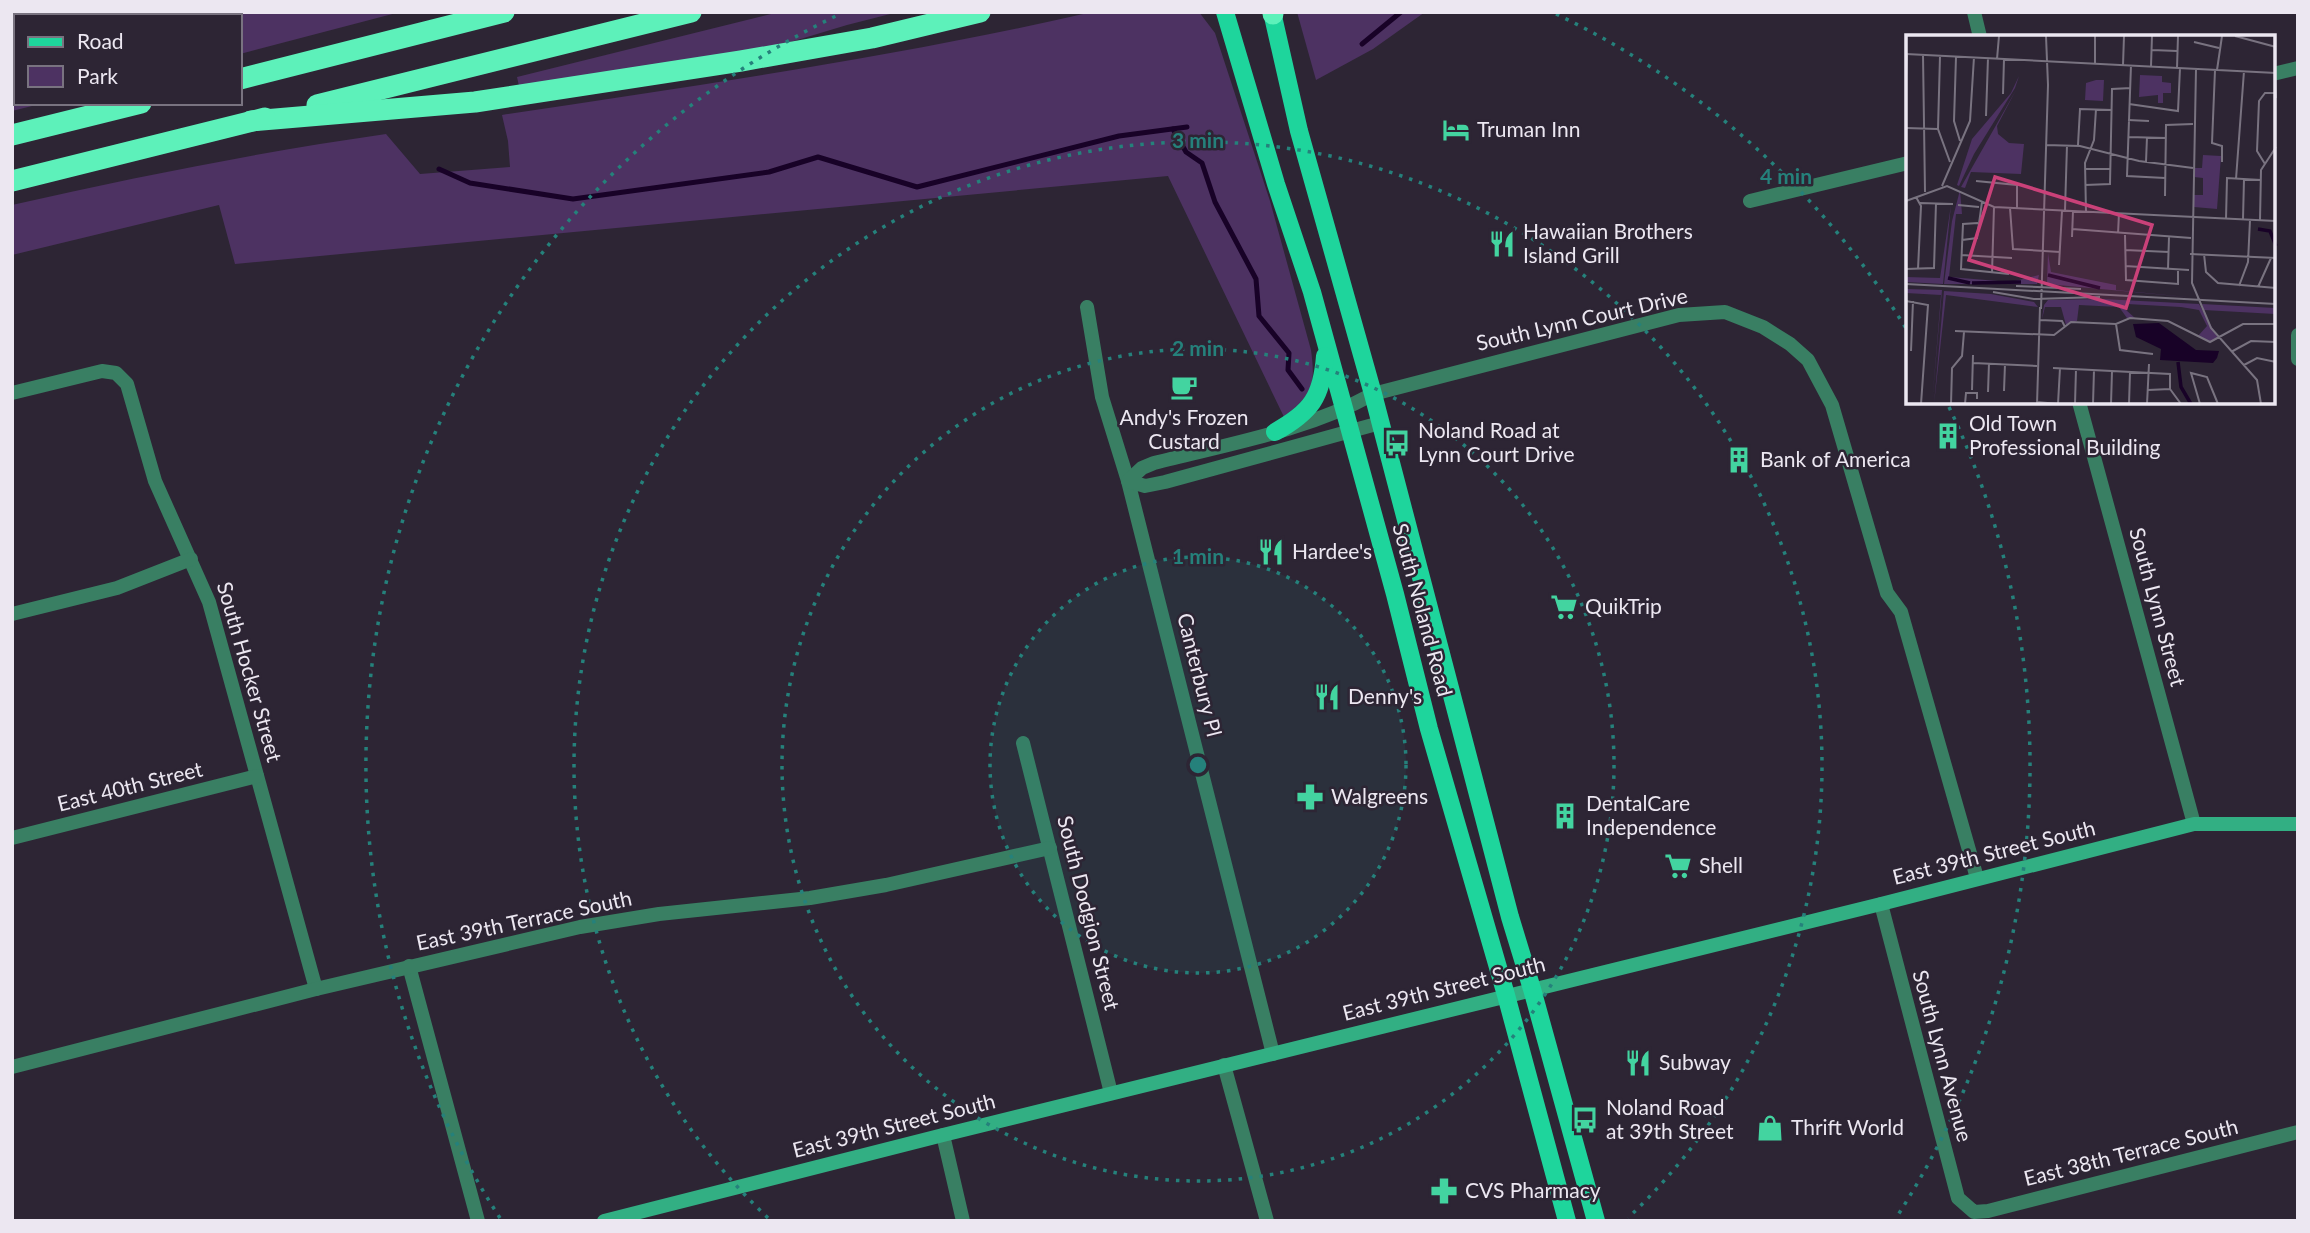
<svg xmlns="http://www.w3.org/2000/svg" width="2310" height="1233" font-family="Lato,sans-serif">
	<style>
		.green { fill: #4d3262 }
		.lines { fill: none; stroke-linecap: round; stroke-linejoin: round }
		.stream { stroke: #180227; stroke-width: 5 }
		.street { stroke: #397f63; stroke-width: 14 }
		.secondary { stroke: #32af83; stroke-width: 14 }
		.primary { stroke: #1ed59c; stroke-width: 18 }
		.highway { stroke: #5df1ba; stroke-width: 21 }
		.ring { fill: none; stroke: #25817b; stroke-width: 3.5; stroke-dasharray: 3.5 7 }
		.labels { text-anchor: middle; stroke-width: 5; stroke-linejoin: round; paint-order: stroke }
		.poi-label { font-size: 21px; fill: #ece7f1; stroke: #2d2534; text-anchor: start }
		.street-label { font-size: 21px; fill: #ece7f1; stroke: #2d2534 }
		.inset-river { fill: none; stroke: #180227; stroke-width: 3.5 }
		.inset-road { fill: none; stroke: #797380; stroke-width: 2 }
		.view { fill: #ca4179; fill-opacity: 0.15; stroke: #ca4179; stroke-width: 3.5 }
		.inset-edge { fill: none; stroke: #ece7f1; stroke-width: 3.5 }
		.centre { fill: #25817b; stroke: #2d2534; stroke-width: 3.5 }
		.ring-label { font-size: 21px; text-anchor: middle; font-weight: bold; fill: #25817b; stroke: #2d2534; stroke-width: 5; stroke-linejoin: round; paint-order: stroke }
	</style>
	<rect width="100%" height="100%" fill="#2d2534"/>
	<g class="green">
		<polygon points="12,12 400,12 240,54 240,16 16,16 16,103 44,103 12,111"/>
		<polygon points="779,12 898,12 847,25 764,50 519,86 517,77"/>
		<path d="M1092,12h107l16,21 55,168 41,149c5,37 1,44 -27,67l-116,-241 -933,88 -16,-59 -207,50v-50c124,-28 248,-53 374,-71l34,40 90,-7 -2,-26 -6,-26c197,-30 395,-58 590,-103z"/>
		<polygon points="1297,12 1425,12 1373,49 1316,80"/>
	</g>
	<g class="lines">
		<g class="stream">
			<polyline points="1362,44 1401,12"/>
			<polyline points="1173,129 1186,152 1202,163 1215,202 1256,279 1259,316 1289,353 1288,370 1302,389"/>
			<polyline points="439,169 470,183 573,199 769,172 818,157 917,187 1119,136 1187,127"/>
		</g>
		<g class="street">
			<polyline points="1974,12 1980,37"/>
			<polyline points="2273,74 2298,68"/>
			<polyline points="1750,201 1908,163"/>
			<polyline points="1087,307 1102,397 1128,481 1273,1054"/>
			<polyline points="2298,335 2298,359"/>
			<polyline points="12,393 102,371 116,373 127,384 155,481 209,602 316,989"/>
			<polyline points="2079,402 2194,824"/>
			<path d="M1380,423l-215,59 -20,4 -17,-5 14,-13 12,-5c74,-19 152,-32 219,-69l306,-79 46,-3 38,15 27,17 18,16 24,45 55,188 14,19 76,266"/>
			<polyline points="12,614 117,588 191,559"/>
			<polyline points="1023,743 1111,1093"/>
			<polyline points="12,838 257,776"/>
			<polyline points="1881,904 1958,1198 1974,1212 1988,1211 2298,1132"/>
			<polyline points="409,966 478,1221"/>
			<polyline points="1224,1065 1267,1221"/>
			<polyline points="12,1067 316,989 580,927 659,914 810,898 886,885 1050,848"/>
			<polyline points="943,1135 963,1221"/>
		</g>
		<polyline class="secondary" points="604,1221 943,1135 1881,904 2194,824 2298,824"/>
		<g class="primary">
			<polyline points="1225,12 1276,184 1312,292 1395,594 1429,729 1506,995 1567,1221"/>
			<polyline points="1272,12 1299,131 1373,394 1510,917 1532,989 1596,1221"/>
			<path d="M1275,432c36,-20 47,-35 50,-76"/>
		</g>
		<g class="highway">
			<polyline points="1273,14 1273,12"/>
			<polyline points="240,79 504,12"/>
			<polyline points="317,105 691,12"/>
			<polyline points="251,121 475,102 741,61 872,38 980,12"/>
			<polyline points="12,135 141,103"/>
			<polyline points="12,181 265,118"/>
		</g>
	</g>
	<circle cx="1198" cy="765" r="208" fill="#25817b" fill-opacity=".12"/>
	<g class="ring">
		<circle cx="1198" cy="765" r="208"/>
		<circle cx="1198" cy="765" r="416"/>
		<path d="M768 1218A624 624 0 1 1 1628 1218"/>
		<path d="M500 1218A832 832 0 0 1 840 14M1556 14A832 832 0 0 1 1907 330M1949 407A832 832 0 0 1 1896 1218"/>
	</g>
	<defs>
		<g id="hotel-bare" transform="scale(2.1)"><path d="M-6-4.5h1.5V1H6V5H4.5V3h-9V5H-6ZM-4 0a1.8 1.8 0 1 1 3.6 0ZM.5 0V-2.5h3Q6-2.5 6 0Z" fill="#43d4a0" stroke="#2d2534" stroke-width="2.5" paint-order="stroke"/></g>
		<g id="restaurant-bare" transform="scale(2.1)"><path d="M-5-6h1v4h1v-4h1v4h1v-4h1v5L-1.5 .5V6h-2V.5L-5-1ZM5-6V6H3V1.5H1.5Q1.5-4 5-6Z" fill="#43d4a0" stroke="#2d2534" stroke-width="2.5" paint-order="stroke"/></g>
		<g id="cafe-bare" transform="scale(2.1)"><path d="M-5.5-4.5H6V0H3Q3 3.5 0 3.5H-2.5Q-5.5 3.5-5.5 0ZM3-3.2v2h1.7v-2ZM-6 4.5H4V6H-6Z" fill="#43d4a0" stroke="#2d2534" stroke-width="2.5" paint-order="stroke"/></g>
		<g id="building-bare" transform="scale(2.1)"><path d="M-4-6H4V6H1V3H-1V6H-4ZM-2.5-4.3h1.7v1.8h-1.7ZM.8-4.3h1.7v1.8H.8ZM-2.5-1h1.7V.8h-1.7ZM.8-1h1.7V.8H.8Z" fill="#43d4a0" stroke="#2d2534" stroke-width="2.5" paint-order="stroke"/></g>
		<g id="bus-bare" transform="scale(2.1)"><path d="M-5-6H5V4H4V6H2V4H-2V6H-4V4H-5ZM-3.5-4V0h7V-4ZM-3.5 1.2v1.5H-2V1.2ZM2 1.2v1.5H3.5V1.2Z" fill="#43d4a0" stroke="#2d2534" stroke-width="2.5" paint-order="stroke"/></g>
		<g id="supermarket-bare" transform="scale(2.1)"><path d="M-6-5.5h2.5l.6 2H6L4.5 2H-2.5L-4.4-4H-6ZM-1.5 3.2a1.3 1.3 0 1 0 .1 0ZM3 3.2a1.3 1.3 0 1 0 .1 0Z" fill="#43d4a0" stroke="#2d2534" stroke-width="2.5" paint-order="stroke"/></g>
		<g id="pharmacy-bare" transform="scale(2.1)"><path d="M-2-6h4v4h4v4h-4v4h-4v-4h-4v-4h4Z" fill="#43d4a0" stroke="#2d2534" stroke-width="2.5" paint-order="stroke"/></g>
		<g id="shop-bare" transform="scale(2.1)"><path d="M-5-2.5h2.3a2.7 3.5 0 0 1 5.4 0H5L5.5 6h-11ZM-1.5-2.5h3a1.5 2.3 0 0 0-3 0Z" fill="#43d4a0" stroke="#2d2534" stroke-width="2.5" paint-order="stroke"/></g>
	</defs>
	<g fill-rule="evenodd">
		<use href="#hotel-bare" x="1456" y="130"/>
		<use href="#restaurant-bare" x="1502" y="244"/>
		<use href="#cafe-bare" x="1184" y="387"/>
		<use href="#building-bare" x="1948" y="436"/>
		<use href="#bus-bare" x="1397" y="443"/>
		<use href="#building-bare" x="1739" y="460"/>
		<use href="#restaurant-bare" x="1271" y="552"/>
		<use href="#supermarket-bare" x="1564" y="607"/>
		<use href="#restaurant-bare" x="1327" y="697"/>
		<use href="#pharmacy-bare" x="1310" y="797"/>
		<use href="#building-bare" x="1565" y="816"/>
		<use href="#supermarket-bare" x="1678" y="866"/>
		<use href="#restaurant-bare" x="1638" y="1063"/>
		<use href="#bus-bare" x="1585" y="1120"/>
		<use href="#shop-bare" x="1770" y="1128"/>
		<use href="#pharmacy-bare" x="1444" y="1191"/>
	</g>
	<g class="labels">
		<g class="poi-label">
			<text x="1477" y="137">Truman Inn</text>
			<text x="1523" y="239">Hawaiian Brothers<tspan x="1523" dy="24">Island Grill</tspan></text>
			<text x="1184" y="425" text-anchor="middle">Andy's Frozen<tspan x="1184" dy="24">Custard</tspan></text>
			<text x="1969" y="431">Old Town<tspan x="1969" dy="24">Professional Building</tspan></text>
			<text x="1418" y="438">Noland Road at<tspan x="1418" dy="24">Lynn Court Drive</tspan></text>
			<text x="1760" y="467">Bank of America</text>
			<text x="1292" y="559">Hardee's</text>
			<text x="1585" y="614">QuikTrip</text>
			<text x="1348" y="704">Denny's</text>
			<text x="1331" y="804">Walgreens</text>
			<text x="1586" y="811">DentalCare<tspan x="1586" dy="24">Independence</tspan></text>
			<text x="1699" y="873">Shell</text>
			<text x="1659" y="1070">Subway</text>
			<text x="1606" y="1115">Noland Road<tspan x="1606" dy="24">at 39th Street</tspan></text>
			<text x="1791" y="1135">Thrift World</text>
			<text x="1465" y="1198">CVS Pharmacy</text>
		</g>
		<g class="street-label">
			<text transform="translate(1582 320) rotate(-13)" y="7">South Lynn Court Drive</text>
			<text transform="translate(2157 607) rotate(75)" y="7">South Lynn Street</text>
			<text transform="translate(1422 610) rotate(75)" y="7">South Noland Road</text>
			<text transform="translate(249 672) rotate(74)" y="7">South Hocker Street</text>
			<text transform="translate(1199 675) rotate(76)" y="7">Canterbury Pl</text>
			<text transform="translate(130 787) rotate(-14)" y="7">East 40th Street</text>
			<text transform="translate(1994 853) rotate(-14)" y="7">East 39th Street South</text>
			<text transform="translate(1088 913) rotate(76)" y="7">South Dodgion Street</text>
			<text transform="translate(524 921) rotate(-12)" y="7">East 39th Terrace South</text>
			<text transform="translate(1444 989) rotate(-14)" y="7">East 39th Street South</text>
			<text transform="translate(1942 1056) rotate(75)" y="7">South Lynn Avenue</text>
			<text transform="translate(894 1126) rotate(-14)" y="7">East 39th Street South</text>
			<text transform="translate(2131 1153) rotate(-14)" y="7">East 38th Terrace South</text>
		</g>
	</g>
	<g transform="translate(1906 35)">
		<rect width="369" height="369" fill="#2d2534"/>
		<path d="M234,40l22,1v6l9,1v10h-8v10h-5v-8l-19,2zM113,41l-4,12 -41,66 -15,32 -2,-1 15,-46 39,-46zM190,45h8l-1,21 -18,-1 1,-17zM110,55l-19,36 1,8 11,9 15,1 -3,30 -50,-2 -6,16 -4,-1zM297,120l18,1 -4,53 -23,-2v-12h9v-17l-9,-1v-9h8zM54,155l2,24h-6l-7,63 62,5 28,-7 -2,9h-93l8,-63zM45,170l-8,79 -37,-2v-5l34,1zM142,218l3,19 65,13v5l81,8 -150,-14zM0,254l36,1 -10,114 9,-109 -35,-2zM38,256l47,3 43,8 4,5 -92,-12 -12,109zM196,264l97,5 19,34 -8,3 -12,-5 9,-10 -8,-16 -18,-3 -54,-3 -1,6 9,8h-8l-8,-11 -40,-2 -2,16 -11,4 -5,-18h-16l-3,12 2,-14 4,-5zM296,269l73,4v6l-71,-4z" fill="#4d3262"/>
		<path d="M253,288l37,27 23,1 -2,7 -4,5 -53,-3 1,-11 -25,-12 -3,-13z" fill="#180227"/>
		<path class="inset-river" d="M352,194l12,2 6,15M142,240l52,13M42,243l22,5M66,248l49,-1M272,327l3,25 10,17"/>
		<path class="inset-road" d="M329,1l41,11M288,7l25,6M246,15l25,1M0,19l370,19M17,20l2,137M34,21l-2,73 12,33M50,22l-2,64 6,20M91,24l2,-23M189,28v-27M217,30l1,-29M225,30l-4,111 38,2M245,31l1,-30M271,33l1,-32M290,34l-4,214 19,45 46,52 4,24M309,35l-3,73 10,3v16M311,35l5,-34M369,38l1,25M0,41l1,-22M97,59l1,-35M223,69l49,7 2,-43M80,81l2,-58M222,85l21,1M0,93l32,1M0,96v39M222,102l38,1M140,110l34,1 59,15 54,7M172,110l2,-36 32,1M240,127l1,-25M359,129l-8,-13 2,-50 6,-8h10M179,134h26M330,144l8,-108M70,146l41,4v23M179,150l25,-1 2,-95 19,-1M36,151l28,-65 4,-64M259,161l1,-71 27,-1M10,162l5,9 -3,63M0,166l41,-15 47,21 282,14M14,168l33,1M52,170l21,2M104,173l3,41 47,3M159,175l2,-65M180,177l-1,-49 9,-23 2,-31M320,184l1,-41 34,2M337,184l1,-40M354,185l1,-50 15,-23M72,188l-15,1 -2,45 48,5M166,194l119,9M212,199l1,-21M219,200l1,45 52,4v-15M166,202l1,-26M56,205l15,-2 5,-36M219,215l44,2M284,219l86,4M298,219l2,18 12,11 58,5M55,220l51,3M153,230l3,-54M219,231l64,4M0,234l28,-1 2,-65M262,234l1,-32M86,238l2,-66M0,249l370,20M110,251l65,3M333,251l9,-24 2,-42M352,252l13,-29M87,257l41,7 66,-2M0,266l22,4 -7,99M135,274l7,-224 -2,-49M134,285l22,1 3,6M210,289l4,26 33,4M49,296l99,4 17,-13 45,2 14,-6 38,3 42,21 33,-18h33M5,316l2,-50M325,317l20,-11 25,1M67,328l64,3M338,330l13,-7 19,4M147,333l117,6v15l11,15M66,355l1,-35M242,355l22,-1M98,356l1,-27M82,357l1,-29M131,367l21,2M45,369l1,-36 10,-12 2,-24M59,369l1,-11h11v6M131,369l3,-97M152,369l2,-36M169,369l1,-35M187,369l1,-34M205,369l1,-33M223,369l1,-32M241,369l2,-40M294,369l-9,-31 16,4 11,27"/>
		<path class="view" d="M89,142l157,48 -26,83 -157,-48z"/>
		<rect width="369" height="369" class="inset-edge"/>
	</g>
	<circle cx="1198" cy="765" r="10" class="centre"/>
	<g class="ring-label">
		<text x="1198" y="148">3 min</text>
		<text x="1786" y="184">4 min</text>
		<text x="1198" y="356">2 min</text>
		<text x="1198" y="564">1 min</text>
	</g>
	<rect width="2310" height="1233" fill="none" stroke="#ece7f1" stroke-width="28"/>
	<rect x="14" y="14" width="228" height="91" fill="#2d2534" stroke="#797380" stroke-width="2"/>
	<rect x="28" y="37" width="35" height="10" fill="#1ed59c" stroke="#797380" stroke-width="2"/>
	<text x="77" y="49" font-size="21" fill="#ece7f1">Road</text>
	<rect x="28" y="66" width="35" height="21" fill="#4d3262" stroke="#797380" stroke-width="2"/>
	<text x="77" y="84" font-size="21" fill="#ece7f1">Park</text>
</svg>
